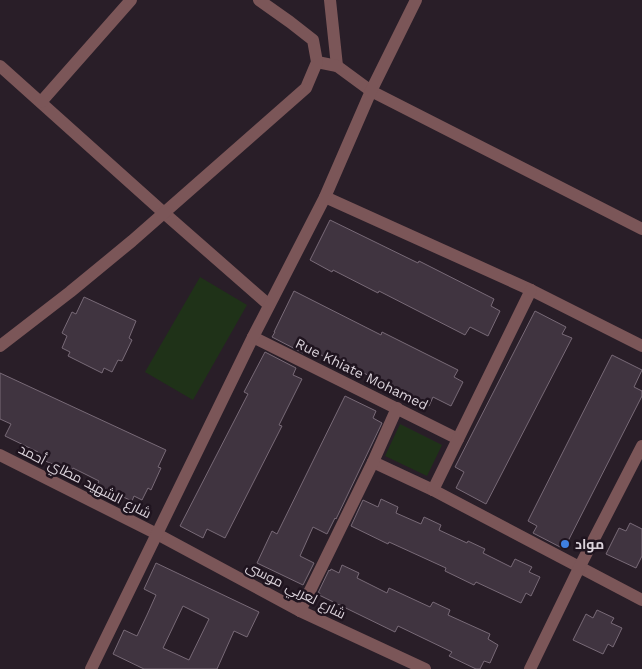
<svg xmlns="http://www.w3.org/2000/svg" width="642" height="669" font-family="'Work Sans',Cairo,sans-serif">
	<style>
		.green { fill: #1f3218 }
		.building { fill: #403440; stroke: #786a77; fill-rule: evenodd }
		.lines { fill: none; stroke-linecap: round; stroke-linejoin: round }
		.street { stroke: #7b5658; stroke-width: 12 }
		.shop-dot { fill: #3f7fe0; stroke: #1f141f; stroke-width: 2 }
		.labels { text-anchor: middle; stroke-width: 5; stroke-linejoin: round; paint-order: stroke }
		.street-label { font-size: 14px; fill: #dbd3db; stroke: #1f141f }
		.poi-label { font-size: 14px; font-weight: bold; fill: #dbd3db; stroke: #1f141f; text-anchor: start }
	</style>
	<rect width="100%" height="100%" fill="#291e28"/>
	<g class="green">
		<polygon points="200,277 247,305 193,400 145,372"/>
		<polygon points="400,424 442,445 427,476 385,456"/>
	</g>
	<g class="building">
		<polygon points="330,220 418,263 419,261 494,299 491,306 500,311 488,336 470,327 465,335 379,291 378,293 333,270 332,272 310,260"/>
		<polygon points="294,291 381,335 382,332 458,370 454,377 463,382 451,406 433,397 429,406 340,361 338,364 306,347 303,353 272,337 275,332 274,332"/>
		<polygon points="84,297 136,321 129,338 132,340 122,361 118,360 112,372 104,368 102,373 68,356 70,352 62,348 67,336 62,333 72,312 76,314"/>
		<polygon points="535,311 566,327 562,334 572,338 486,504 456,488 464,472 455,467"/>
		<polygon points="265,352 296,368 293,375 302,379 279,425 282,426 225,538 207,529 203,538 180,526 248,394 244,392"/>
		<polygon points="612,355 642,370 634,387 642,391 642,396 564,549 533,533 537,526 528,521"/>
		<polygon points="0,373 166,450 158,467 161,468 151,490 148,488 142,500 134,496 132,501 97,485 99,481 73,468 71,472 36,457 38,452 5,436 11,424 0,419"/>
		<polygon points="345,396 376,411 373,418 382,423 336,519 335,518 327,534 313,527 300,556 314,563 303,585 257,563 272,531 277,534"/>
		<polygon points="381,499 398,507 396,513 421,524 424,517 441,525 439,530 467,543 468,541 485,549 483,553 511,567 515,559 532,567 529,572 540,577 531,596 526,593 521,603 476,582 474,585 445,571 446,568 389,542 388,544 351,526 363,500 378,507"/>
		<polygon points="630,523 642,529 642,556 636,568 606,554 619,528 626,531"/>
		<path d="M156,563l103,49 -12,25 -13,-6 -17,38h-73l-31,-15 11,-24 13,6 10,-21 9,-20 -12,-6zM183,606l26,13 -20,41 -26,-12z"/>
		<polygon points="342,565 359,573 357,578 387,593 389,588 430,607 433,602 450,610 448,615 490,634 488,639 498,645 490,663 484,661 480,669 476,669 449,656 452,652 398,626 395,632 319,595 320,593 318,593 329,570 330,571 331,569 339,573"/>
		<polygon points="597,610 614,618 611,623 622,628 613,647 608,644 603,654 573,640 586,614 593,618"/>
	</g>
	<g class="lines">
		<g class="street">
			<polyline points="330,0 337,66"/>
			<polyline points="317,62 337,66 371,91 642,229"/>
			<polyline points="0,66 164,213 269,305"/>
			<polyline points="41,102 131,0"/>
			<polyline points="325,197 531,290 642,346"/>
			<polyline points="253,337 458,439"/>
			<polyline points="0,346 70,292 132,241 306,88 317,62 313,40 290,22 259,0"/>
			<polyline points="0,455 157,534 300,611 425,669"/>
			<polyline points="373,462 433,490 642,600"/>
			<polyline points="433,490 531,290"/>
			<polyline points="300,611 373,462 397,408"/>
			<polyline points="91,669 253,337 325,197 371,91 416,0"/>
			<polyline points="530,669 579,568 642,446"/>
		</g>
	</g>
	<circle class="shop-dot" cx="565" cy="544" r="5"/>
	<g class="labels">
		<g class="street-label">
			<text transform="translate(362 374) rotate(26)" y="5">Rue Khiate Mohamed</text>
			<text transform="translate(85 481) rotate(27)" y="5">شارع الشهيد مطاي أحمد</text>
			<text transform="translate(296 590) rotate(27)" y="5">شارع لعربي موسى</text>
		</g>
		<g class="poi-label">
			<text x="575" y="549">مواد</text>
		</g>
	</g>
</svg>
